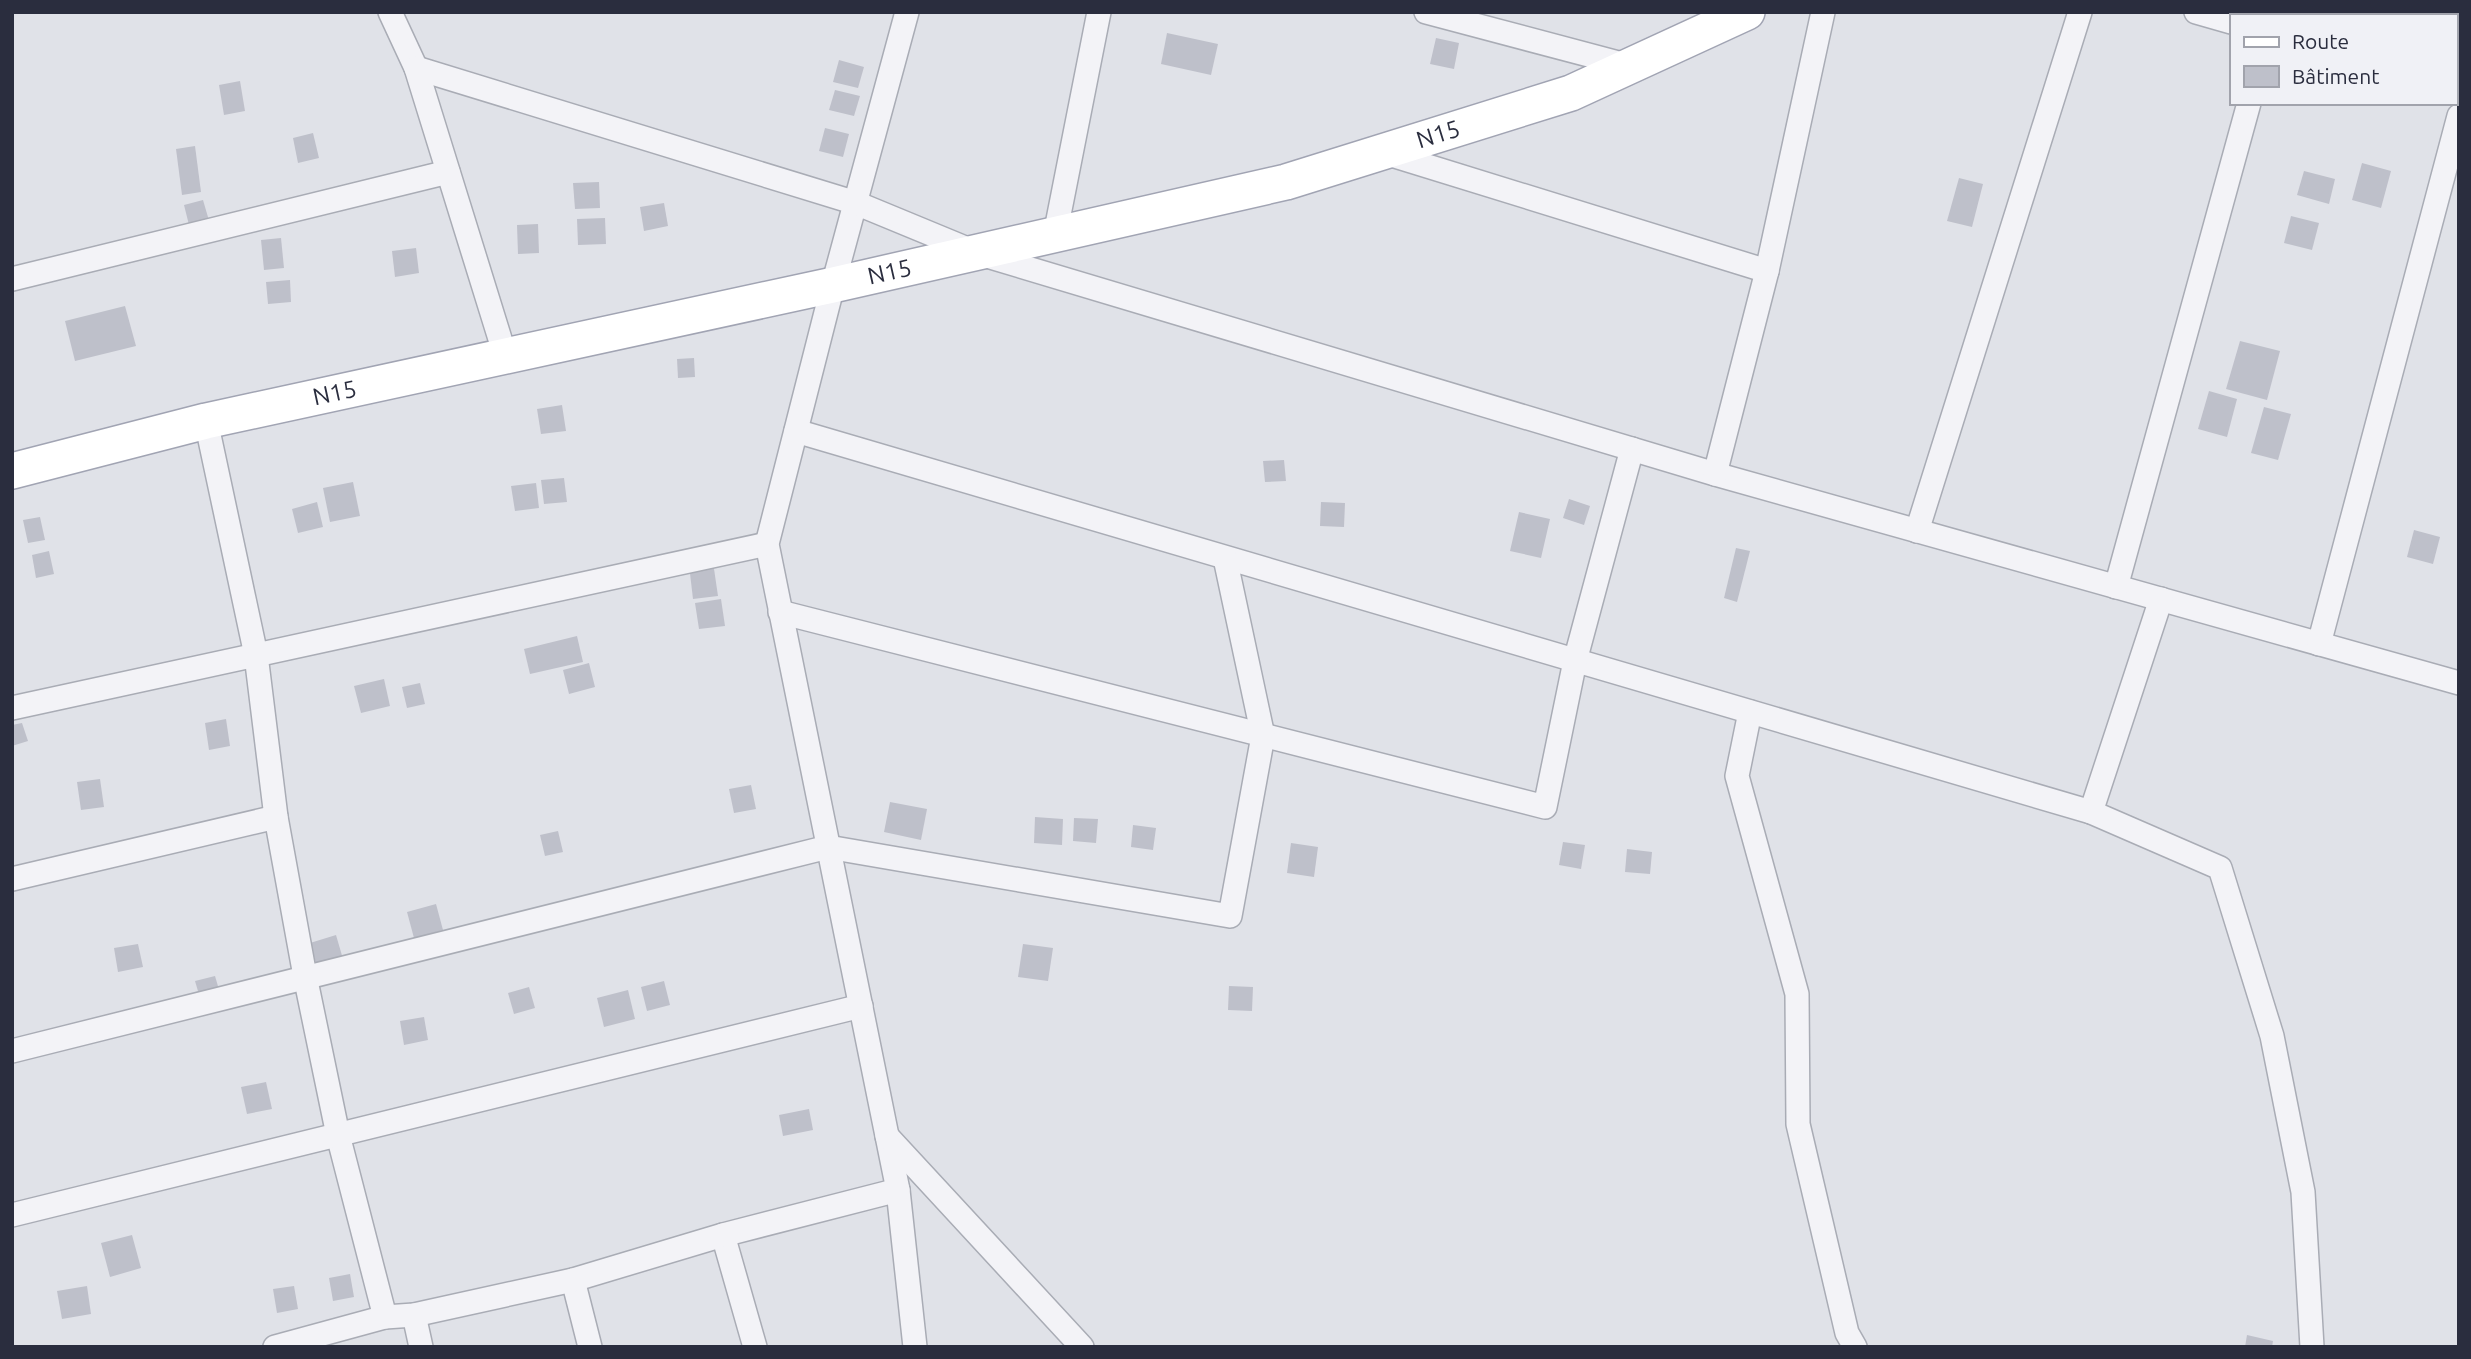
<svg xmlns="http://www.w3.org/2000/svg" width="2471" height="1359" font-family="Ubuntu,sans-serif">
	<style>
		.building { fill: #bec0ca }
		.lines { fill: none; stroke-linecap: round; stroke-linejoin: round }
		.street-casing { stroke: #a9acb5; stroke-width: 26 }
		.primary-casing { stroke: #a1a4b3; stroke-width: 38 }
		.street { stroke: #f3f3f7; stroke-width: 23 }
		.primary { stroke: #fff; stroke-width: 35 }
		.labels { text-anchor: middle; stroke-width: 6; stroke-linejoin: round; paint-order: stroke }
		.street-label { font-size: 24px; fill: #2a2d3e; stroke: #f0f1f6 }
	</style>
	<rect width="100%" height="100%" fill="#e0e2e8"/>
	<g class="building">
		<polygon points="2409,12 2441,12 2440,16 2409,16"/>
		<polygon points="2448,12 2459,12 2459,45 2455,44 2455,16 2447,16"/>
		<polygon points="1167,33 1218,44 1211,75 1161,64"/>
		<polygon points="1436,38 1459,43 1454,69 1430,64"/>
		<polygon points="839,60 864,67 858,88 833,82"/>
		<polygon points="240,81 245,111 224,115 219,85"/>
		<polygon points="835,90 860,96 854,116 829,110"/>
		<polygon points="825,128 849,134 843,157 819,151"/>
		<polygon points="313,133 319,158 298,163 293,138"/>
		<polygon points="195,146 201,192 182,195 176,149"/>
		<polygon points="2362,163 2391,171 2381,208 2352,200"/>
		<polygon points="2304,171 2335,179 2329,204 2297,195"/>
		<polygon points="1959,178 1983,184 1972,227 1947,221"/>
		<polygon points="599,182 600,208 575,209 573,183"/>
		<polygon points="203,200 210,224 190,229 184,205"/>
		<polygon points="664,203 668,226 644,231 640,207"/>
		<polygon points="2291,216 2319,223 2312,250 2284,243"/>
		<polygon points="605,218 606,244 578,245 577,219"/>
		<polygon points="538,224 539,253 518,254 517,225"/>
		<polygon points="281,238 284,268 264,270 261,240"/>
		<polygon points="416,248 419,273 395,277 392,251"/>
		<polygon points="290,280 291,302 268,304 266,282"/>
		<polygon points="125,306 136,346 75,361 65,321"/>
		<polygon points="2240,341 2280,351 2267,400 2226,389"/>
		<polygon points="694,358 695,377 678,378 677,359"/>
		<polygon points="2209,391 2237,399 2227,437 2198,429"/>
		<polygon points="562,405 566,431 541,434 537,409"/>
		<polygon points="2264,407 2291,414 2278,460 2251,453"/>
		<polygon points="1284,460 1286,481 1265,482 1263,461"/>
		<polygon points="564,478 567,502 544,504 541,480"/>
		<polygon points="353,482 360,516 330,522 323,488"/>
		<polygon points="536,483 539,508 515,511 511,486"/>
		<polygon points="1569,499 1590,506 1584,525 1563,518"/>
		<polygon points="317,502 323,527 298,533 292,509"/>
		<polygon points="1321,502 1345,503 1344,527 1320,526"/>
		<polygon points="1519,512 1550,519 1541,558 1510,551"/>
		<polygon points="40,517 45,540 28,543 23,520"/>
		<polygon points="2414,530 2440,537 2433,564 2407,557"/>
		<polygon points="1736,548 1750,551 1737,602 1724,598"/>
		<polygon points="49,551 54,574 36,578 32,555"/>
		<polygon points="713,562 718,596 693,599 689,565"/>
		<polygon points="721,599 725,626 699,629 695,603"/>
		<polygon points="577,636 583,662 530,674 524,649"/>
		<polygon points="589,663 595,687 569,694 563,670"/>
		<polygon points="384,679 390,706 361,713 354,686"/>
		<polygon points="420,683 425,704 407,708 402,687"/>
		<polygon points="226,719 230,746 209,750 205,723"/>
		<polygon points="22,723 28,741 12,746 12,725"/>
		<polygon points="100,779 104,807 81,810 77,782"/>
		<polygon points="751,785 756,809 734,813 729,789"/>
		<polygon points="890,802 927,809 921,840 884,832"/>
		<polygon points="1035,817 1063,819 1062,845 1034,843"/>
		<polygon points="1074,818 1098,819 1096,843 1073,841"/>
		<polygon points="1133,825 1156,828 1153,850 1131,847"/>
		<polygon points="558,831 563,852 545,856 540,835"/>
		<polygon points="1563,842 1585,845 1581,869 1559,865"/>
		<polygon points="1291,843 1318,847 1314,877 1287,873"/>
		<polygon points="1627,849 1652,852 1650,874 1625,872"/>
		<polygon points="436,904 443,930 414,938 407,912"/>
		<polygon points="336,935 343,959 317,967 310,943"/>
		<polygon points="138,944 143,967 118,972 114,948"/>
		<polygon points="1023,944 1053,948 1048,981 1018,977"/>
		<polygon points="215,976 220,993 200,998 195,981"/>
		<polygon points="664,981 670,1005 647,1011 641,987"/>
		<polygon points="1229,986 1253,987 1252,1011 1228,1010"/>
		<polygon points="529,987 535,1008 514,1014 508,993"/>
		<polygon points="628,990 635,1019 604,1027 597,998"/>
		<polygon points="424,1017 428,1040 404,1045 400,1021"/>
		<polygon points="266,1082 272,1109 247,1114 241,1087"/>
		<polygon points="809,1109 813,1130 783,1136 779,1115"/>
		<polygon points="132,1235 141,1268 110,1277 101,1243"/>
		<polygon points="350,1274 354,1297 333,1301 329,1278"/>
		<polygon points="87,1286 91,1314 62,1319 57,1291"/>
		<polygon points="294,1286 298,1309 277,1313 273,1289"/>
		<polygon points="2247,1335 2273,1341 2272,1347 2245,1347"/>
	</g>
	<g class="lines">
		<g class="street-casing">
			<g id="street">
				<polyline points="390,12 416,68 505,355"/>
				<polyline points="907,12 833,285 767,544 898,1190 915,1347"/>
				<polyline points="1426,12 1630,66"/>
				<polyline points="2196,12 2231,22"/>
				<polyline points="2273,16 2274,12"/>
				<polyline points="416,68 856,203 977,253 1715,474 2459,683"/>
				<polyline points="2455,87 2459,88"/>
				<polyline points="1382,152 1767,271"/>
				<polyline points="1055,235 1099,12"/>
				<polyline points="12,279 448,172"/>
				<polyline points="206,421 256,655 276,817 305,976 338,1135 385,1317"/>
				<polyline points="796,431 2091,812 2161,599"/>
				<polyline points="1715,474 1767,271 1823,12"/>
				<polyline points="1917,531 2080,12"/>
				<polyline points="2116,587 2249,103"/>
				<polyline points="780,612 1545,807 1575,661 1632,449"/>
				<polyline points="2319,644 2459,116"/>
				<polyline points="12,708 767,544"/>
				<polyline points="1750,712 1737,776 1797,994 1798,1124 1847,1333 1855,1347"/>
				<polyline points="2091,812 2220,868 2272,1036 2303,1192 2312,1347"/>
				<polyline points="12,879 276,817"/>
				<polyline points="12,1051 828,847 1230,916 1263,736 1225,558"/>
				<polyline points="887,1136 1082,1347"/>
				<polyline points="12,1215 861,1006"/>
				<polyline points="723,1235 755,1347"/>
				<polyline points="573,1280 590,1347"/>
				<polyline points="414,1315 421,1347"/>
				<polyline points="275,1347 385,1317 414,1315 573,1280 723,1235 898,1190"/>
			</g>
		</g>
		<g class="primary-casing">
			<g id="primary">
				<path id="s1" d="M12,471l194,-50 627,-136 453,-103 285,-89 176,-81"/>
			</g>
		</g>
		<use href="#street" class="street"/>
		<use href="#primary" class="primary"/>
	</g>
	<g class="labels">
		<g class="street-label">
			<text dy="8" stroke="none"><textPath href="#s1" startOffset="1466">N15</textPath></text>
			<text dy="8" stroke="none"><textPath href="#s1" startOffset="900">N15</textPath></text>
			<text dy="8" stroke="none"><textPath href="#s1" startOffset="332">N15</textPath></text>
		</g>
	</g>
	<rect width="2471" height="1359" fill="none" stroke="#2a2d3e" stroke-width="28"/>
	<rect x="2230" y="14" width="228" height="91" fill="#f0f1f6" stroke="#a1a3ac" stroke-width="2"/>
	<rect x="2244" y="37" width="35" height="10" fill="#ffffff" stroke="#a1a3ac" stroke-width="2"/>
	<text x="2292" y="49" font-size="21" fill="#2a2d3e">Route</text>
	<rect x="2244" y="66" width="35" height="21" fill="#bec0ca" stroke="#a1a3ac" stroke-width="2"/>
	<text x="2292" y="84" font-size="21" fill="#2a2d3e">Bâtiment</text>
</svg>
